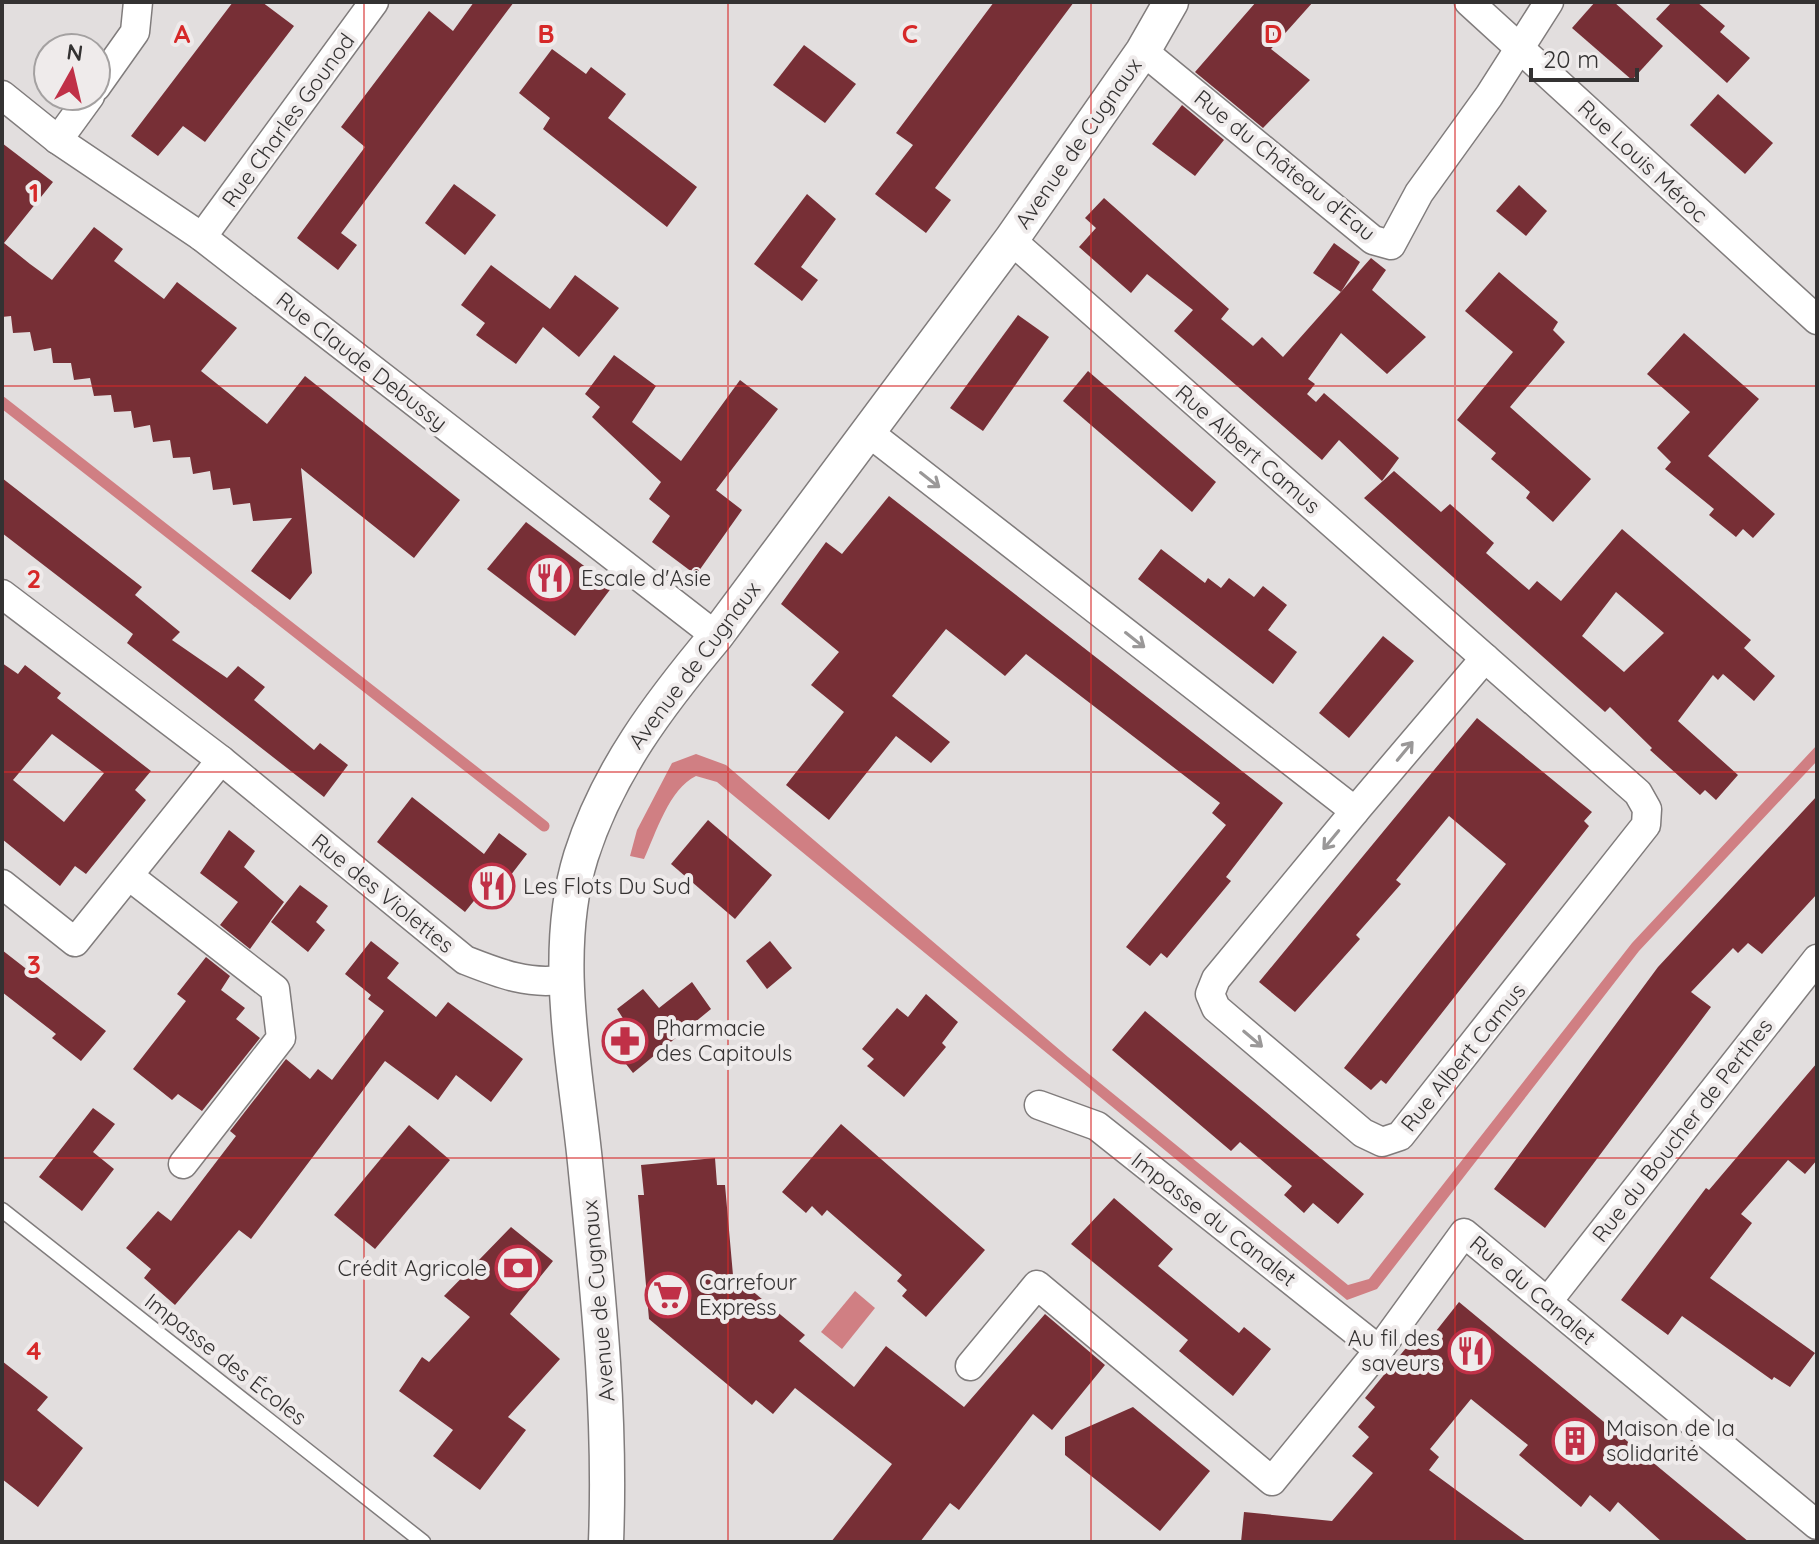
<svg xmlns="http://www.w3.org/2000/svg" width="1819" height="1544" font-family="Quicksand,sans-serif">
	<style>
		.water { fill: #d07f83 }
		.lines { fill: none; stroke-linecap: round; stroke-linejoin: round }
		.stream { stroke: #d07f83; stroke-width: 11 }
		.building { fill: #772f36; fill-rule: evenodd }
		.service-casing { stroke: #807c7c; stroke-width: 17 }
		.minor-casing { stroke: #807c7c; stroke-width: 31 }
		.tertiary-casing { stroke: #807c7c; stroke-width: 37 }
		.service { stroke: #fff; stroke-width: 14 }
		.minor { stroke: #fff; stroke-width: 28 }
		.tertiary { stroke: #fff; stroke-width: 34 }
		.oneway { stroke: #9a9898 }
		.grid { fill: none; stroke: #d62828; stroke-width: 2; stroke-opacity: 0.55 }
		.labels { text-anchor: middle; stroke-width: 8; stroke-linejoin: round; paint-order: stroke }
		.street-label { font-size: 22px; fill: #343232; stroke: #efebeb }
		.poi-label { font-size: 22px; fill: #343232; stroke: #efebeb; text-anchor: start }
		.grid-label { font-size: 26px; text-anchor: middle; font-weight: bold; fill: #d62828; stroke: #efebeb; stroke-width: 8; stroke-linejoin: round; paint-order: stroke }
	</style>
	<rect width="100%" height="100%" fill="#e2dede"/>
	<g class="water">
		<path d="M1817,745v16l-178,190 -262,338 -30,11 -630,-518 -21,-6c-27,13 -40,57 -52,83l-14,-3 7,-26 35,-67 24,-9 30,11 342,292 280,228 21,-6 263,-336z"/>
		<polygon points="855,1291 875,1308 842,1349 821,1332"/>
	</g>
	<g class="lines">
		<polyline class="stream" points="2,402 544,826"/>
	</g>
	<g class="building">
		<polygon points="233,2 262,2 294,26 205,142 183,126 158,156 131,136"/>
		<polygon points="474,2 514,2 341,233 357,245 338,270 297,238 365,147 341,127 429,11 453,31"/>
		<polygon points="994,2 1074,2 935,188 951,200 926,233 875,194 913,145 896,133"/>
		<polygon points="1256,2 1313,2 1271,49 1310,80 1263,128 1195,72"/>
		<polygon points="1595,2 1614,2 1663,46 1632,80 1572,28"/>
		<polygon points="1672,2 1697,2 1725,26 1720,32 1750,58 1727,83 1656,19"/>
		<polygon points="804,45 856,84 825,123 773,85"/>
		<polygon points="552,49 586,74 591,67 626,94 608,118 697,187 667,227 543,129 550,118 519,93"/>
		<polygon points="1718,94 1773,143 1745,174 1690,125"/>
		<polygon points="1182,105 1224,140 1195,176 1152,144"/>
		<polygon points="2,143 53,182 4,243 30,264 52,280 94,227 123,249 114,261 164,299 177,282 237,328 201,371 267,424 305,376 460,500 414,558 301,468 312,573 290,600 251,571 292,518 253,521 250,503 233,505 230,488 213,490 210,471 193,474 190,457 173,458 170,440 153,442 150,425 134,428 131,411 114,412 111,395 94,396 90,378 74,380 71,363 53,363 51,348 34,351 30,332 13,333 11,316 2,317"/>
		<polygon points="454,184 496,215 465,255 425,223"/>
		<polygon points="1519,185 1547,211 1526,236 1496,211"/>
		<polygon points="807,194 836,219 801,267 818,280 802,301 754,264"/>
		<polygon points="1104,198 1229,309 1221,319 1253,346 1262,337 1283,357 1371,258 1386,270 1372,290 1426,337 1387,374 1341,333 1308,379 1315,384 1307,394 1316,402 1324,393 1399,458 1382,481 1339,440 1322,460 1174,331 1193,310 1147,274 1131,293 1079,247 1096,228 1085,218"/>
		<polygon points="1334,243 1360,262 1341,292 1313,273"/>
		<polygon points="491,265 550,309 575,275 619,308 579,357 543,327 516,364 476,335 485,323 461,305"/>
		<polygon points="1499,272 1558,322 1553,330 1565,342 1510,407 1591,479 1553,522 1526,498 1530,492 1491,459 1496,453 1457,420 1513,352 1465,311"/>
		<polygon points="1018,315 1049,337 983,431 950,408"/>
		<polygon points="1684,333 1759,399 1708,456 1775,514 1753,538 1743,529 1736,537 1709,515 1714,509 1665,469 1671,462 1657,448 1690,412 1647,374"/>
		<polygon points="614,355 656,386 632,422 681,461 740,380 778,409 716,490 742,510 696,575 652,542 670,516 649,499 661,482 592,417 600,407 585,394"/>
		<polygon points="1088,371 1216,482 1192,512 1063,401"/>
		<path d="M1394,471l47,41 9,-8 44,39 -8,10 43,37 8,-9 24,20 61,-72 129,111 -7,8 31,28 -21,25 -31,-27 -5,6 -5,-5 -35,46 60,54 -22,25 -11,-10 -5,5 -50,-45 2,-2 -42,-41 -5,5 -241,-214zM1616,592l48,41 -40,39 -42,-36z"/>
		<polygon points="2,478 142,587 135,595 180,632 172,640 227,678 238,666 265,687 254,700 314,750 320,743 348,765 324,797 127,643 133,634 2,533"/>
		<polygon points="889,496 1283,803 1226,877 1231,881 1167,958 1161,953 1150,966 1126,947 1226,825 1212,813 1220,803 1026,654 1005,676 946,629 892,696 950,742 931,763 896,736 829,820 786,785 844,712 811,685 839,652 781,604 826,542 842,554"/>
		<polygon points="526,522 612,587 575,636 487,569"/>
		<polygon points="1161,549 1205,583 1208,578 1221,588 1229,578 1254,597 1263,586 1287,605 1268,630 1297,652 1273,684 1138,579"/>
		<polygon points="1383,636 1414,661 1349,738 1319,713"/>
		<path d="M2,663l16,11 7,-9 36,28 -4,5 94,73 -16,19 11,10 -60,74 -11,-8 -15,20 -58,-47zM52,734l52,39 -40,49 -51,-42z"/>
		<polygon points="1477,718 1592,812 1584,821 1589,826 1386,1084 1381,1080 1371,1090 1344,1068 1506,864 1449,816 1396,880 1401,884 1356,935 1360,939 1295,1012 1259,982"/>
		<polygon points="1817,796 1817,894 1762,954 1748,943 1738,953 1733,948 1691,992 1711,1007 1545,1228 1494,1189 1658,967"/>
		<polygon points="412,797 484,854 499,833 527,854 494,897 477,897 465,912 377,842"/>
		<polygon points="708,820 772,875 735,919 671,864"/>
		<polygon points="229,830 255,851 244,867 284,902 250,949 220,925 238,902 200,873"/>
		<polygon points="300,885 328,906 316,922 325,930 308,952 271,922"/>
		<polygon points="371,941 399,963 387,978 436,1017 448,1002 523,1059 491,1102 456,1075 438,1100 385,1061 251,1239 239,1230 175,1305 144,1278 151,1269 126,1248 158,1211 171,1221 236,1136 230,1131 286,1059 310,1079 318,1069 332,1080 384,1011 368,999 371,995 345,974"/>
		<polygon points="770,941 792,968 767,989 746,961"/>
		<polygon points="2,950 106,1031 81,1061 52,1038 56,1034 2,992"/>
		<polygon points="206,957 230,976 221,990 245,1008 236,1019 260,1038 202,1111 178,1094 172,1100 133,1069 186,1001 177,994"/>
		<polygon points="692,982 711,1009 633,1073 612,1046 621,1038 615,1027 624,1020 617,1009 643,989 659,1008"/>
		<polygon points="926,994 958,1022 942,1043 946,1047 904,1097 867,1066 874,1059 862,1049 897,1008 908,1017"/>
		<polygon points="1145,1011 1364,1194 1338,1224 1313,1203 1304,1213 1284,1195 1292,1186 1240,1142 1231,1151 1112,1050"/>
		<polygon points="1817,1063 1817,1160 1805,1174 1788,1160 1741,1214 1752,1223 1710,1278 1815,1353 1790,1387 1774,1377 1772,1380 1682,1316 1668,1335 1621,1300 1706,1188 1709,1190"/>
		<polygon points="93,1108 115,1124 93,1152 114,1169 82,1211 39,1177"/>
		<polygon points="841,1124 985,1250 926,1317 902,1296 907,1290 897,1281 902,1275 859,1238 827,1210 822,1216 812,1206 806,1213 782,1192"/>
		<polygon points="409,1125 450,1160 375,1249 334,1215"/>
		<polygon points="715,1158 717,1185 725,1185 733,1275 805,1335 799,1341 854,1387 886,1346 964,1407 1045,1314 1105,1365 1052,1430 1033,1414 959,1510 950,1503 920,1542 831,1542 892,1464 795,1388 773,1414 756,1400 752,1405 649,1319 638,1195 644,1195 641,1165"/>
		<polygon points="1114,1198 1173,1249 1158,1266 1239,1333 1244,1327 1271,1349 1233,1396 1179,1351 1188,1340 1071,1244"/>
		<polygon points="511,1227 553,1261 510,1314 560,1359 508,1417 526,1430 480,1490 433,1456 453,1430 399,1391 422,1357 429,1362 470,1317 444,1296"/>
		<polygon points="1459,1302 1523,1355 1749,1542 1662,1542 1618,1502 1610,1512 1590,1495 1581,1507 1519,1455 1528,1445 1471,1399 1430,1449 1439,1457 1429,1470 1527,1542 1241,1542 1244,1512 1332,1521 1373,1473 1352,1456 1369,1437 1358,1427 1375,1407 1365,1398 1415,1337 1425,1345"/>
		<polygon points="2,1361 48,1397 37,1410 83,1448 38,1507 2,1479"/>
		<polygon points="1133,1407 1210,1471 1160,1531 1065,1455 1065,1437"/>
	</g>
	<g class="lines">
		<g class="service-casing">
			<polyline id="service" points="2,1210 423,1542"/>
		</g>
		<g class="minor-casing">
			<g id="minor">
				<polyline points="1469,2 1817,320"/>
				<polyline points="1143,51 1373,240 1391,245 1419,193 1489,96 1549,2"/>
				<polyline points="96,87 135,32 138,2"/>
				<polyline points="2,95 58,140 202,237 716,636"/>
				<polyline points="58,140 90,96"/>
				<polyline points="202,237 374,2"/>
				<polyline points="868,432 1355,811 1216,979 1210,994 1216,1008 1363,1133 1382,1142 1400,1136 1646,825 1647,809 1638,793 1011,240"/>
				<path d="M2,594l219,166 244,200c33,13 65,26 101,19"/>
				<polyline points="1355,811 1485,658"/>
				<polyline points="129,876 275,989 281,1038 183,1164"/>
				<polyline points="2,884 75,942 221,760"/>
				<polyline points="1039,1105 1097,1126 1379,1350"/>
				<polyline points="1548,1301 1817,959"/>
				<polyline points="970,1366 1037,1285 1272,1481 1379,1350 1464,1233 1817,1525"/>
			</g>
		</g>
		<g class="tertiary-casing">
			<path id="tertiary" d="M606,1542c5,-132 -8,-249 -21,-380 -10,-99 -34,-209 -4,-306 27,-85 79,-153 135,-220l295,-396 132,-189 28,-49"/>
		</g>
		<use href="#service" class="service"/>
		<use href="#minor" class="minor"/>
		<use href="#tertiary" class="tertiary"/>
	</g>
	<defs><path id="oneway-shaft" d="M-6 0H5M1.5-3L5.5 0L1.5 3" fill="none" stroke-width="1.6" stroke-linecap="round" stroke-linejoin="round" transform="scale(2)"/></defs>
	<g class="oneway">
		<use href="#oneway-shaft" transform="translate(930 480) rotate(38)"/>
		<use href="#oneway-shaft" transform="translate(1135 640) rotate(38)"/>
		<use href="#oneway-shaft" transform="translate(1405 751) rotate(-50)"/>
		<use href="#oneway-shaft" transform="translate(1331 840) rotate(130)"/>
		<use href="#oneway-shaft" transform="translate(1253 1039) rotate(40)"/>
	</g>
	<path class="grid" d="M364,2v1540M728,2v1540M1091,2v1540M1455,2v1540M2,386h1815M2,772h1815M2,1158h1815"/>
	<defs>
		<g id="restaurant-ring" transform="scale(2.3)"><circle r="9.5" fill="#efebeb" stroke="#c03047" stroke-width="1.5"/><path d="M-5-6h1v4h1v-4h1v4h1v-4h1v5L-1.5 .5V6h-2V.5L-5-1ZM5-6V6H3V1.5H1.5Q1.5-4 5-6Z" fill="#c03047"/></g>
		<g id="pharmacy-ring" transform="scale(2.3)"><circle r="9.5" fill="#efebeb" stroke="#c03047" stroke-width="1.5"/><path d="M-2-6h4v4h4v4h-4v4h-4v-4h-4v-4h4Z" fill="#c03047"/></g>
		<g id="bank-ring" transform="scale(2.3)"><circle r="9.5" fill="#efebeb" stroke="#c03047" stroke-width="1.5"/><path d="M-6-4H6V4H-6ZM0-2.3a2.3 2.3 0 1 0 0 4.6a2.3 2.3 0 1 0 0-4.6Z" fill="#c03047"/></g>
		<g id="supermarket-ring" transform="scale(2.3)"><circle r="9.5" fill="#efebeb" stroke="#c03047" stroke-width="1.5"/><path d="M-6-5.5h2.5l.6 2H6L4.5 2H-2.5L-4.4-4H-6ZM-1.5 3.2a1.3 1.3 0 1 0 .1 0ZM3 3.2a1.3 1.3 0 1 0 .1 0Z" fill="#c03047"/></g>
		<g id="building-ring" transform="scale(2.3)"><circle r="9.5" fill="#efebeb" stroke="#c03047" stroke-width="1.5"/><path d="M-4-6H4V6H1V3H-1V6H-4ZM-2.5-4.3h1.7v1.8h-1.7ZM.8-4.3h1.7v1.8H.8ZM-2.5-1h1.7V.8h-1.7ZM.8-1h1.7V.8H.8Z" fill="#c03047"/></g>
	</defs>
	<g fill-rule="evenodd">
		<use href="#restaurant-ring" x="550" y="578"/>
		<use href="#restaurant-ring" x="492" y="886"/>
		<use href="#pharmacy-ring" x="625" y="1041"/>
		<use href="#bank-ring" x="518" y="1268"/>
		<use href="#supermarket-ring" x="668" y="1295"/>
		<use href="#restaurant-ring" x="1471" y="1351"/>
		<use href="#building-ring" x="1575" y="1441"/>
	</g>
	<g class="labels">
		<g class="street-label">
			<text transform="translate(288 120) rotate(-54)" y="8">Rue Charles Gounod</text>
			<text transform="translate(1078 143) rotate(-55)" y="8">Avenue de Cugnaux</text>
			<text transform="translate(1643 161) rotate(43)" y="8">Rue Louis Méroc</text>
			<text transform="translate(1285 165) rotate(39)" y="8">Rue du Château d'Eau</text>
			<text transform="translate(362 361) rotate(38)" y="8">Rue Claude Debussy</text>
			<text transform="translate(1248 449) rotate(41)" y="8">Rue Albert Camus</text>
			<text transform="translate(694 665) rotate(-53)" y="8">Avenue de Cugnaux</text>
			<text transform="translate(383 893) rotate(39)" y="8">Rue des Violettes</text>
			<text transform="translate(1463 1057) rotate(-51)" y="8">Rue Albert Camus</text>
			<text transform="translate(1682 1130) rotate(-52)" y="8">Rue du Boucher de Perthes</text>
			<text transform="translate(1214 1219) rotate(38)" y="8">Impasse du Canalet</text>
			<text transform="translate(1533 1290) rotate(40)" y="8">Rue du Canalet</text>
			<text transform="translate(598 1301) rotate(-95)" y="8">Avenue de Cugnaux</text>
			<text transform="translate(226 1359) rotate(38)" y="8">Impasse des Écoles</text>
		</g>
		<g class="poi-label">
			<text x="581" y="586">Escale d'Asie</text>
			<text x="523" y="894">Les Flots Du Sud</text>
			<text x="656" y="1036">Pharmacie<tspan x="656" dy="25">des Capitouls</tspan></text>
			<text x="487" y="1276" text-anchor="end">Crédit Agricole</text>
			<text x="699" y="1290">Carrefour<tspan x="699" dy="25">Express</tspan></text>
			<text x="1440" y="1346" text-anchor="end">Au fil des<tspan x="1440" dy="25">saveurs</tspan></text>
			<text x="1606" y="1436">Maison de la<tspan x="1606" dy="25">solidarité</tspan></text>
		</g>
	</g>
	<g class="grid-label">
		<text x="182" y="43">A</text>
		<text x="546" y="43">B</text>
		<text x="910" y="43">C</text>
		<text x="1273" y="43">D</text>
		<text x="34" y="202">1</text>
		<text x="34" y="588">2</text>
		<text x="34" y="974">3</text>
		<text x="34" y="1360">4</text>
	</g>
	<rect width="1819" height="1544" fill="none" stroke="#343232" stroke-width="8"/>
	<g transform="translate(72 72) rotate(8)"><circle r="38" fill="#efebeb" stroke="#a4a1a1" stroke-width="2"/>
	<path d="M0-6L14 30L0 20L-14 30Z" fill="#c03047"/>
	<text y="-12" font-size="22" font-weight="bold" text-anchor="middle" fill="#343232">N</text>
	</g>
	<path d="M1531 68v12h106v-12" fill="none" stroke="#343232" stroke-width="4"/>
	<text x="1543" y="68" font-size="24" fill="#343232" stroke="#efebeb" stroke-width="6" paint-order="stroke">20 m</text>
</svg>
